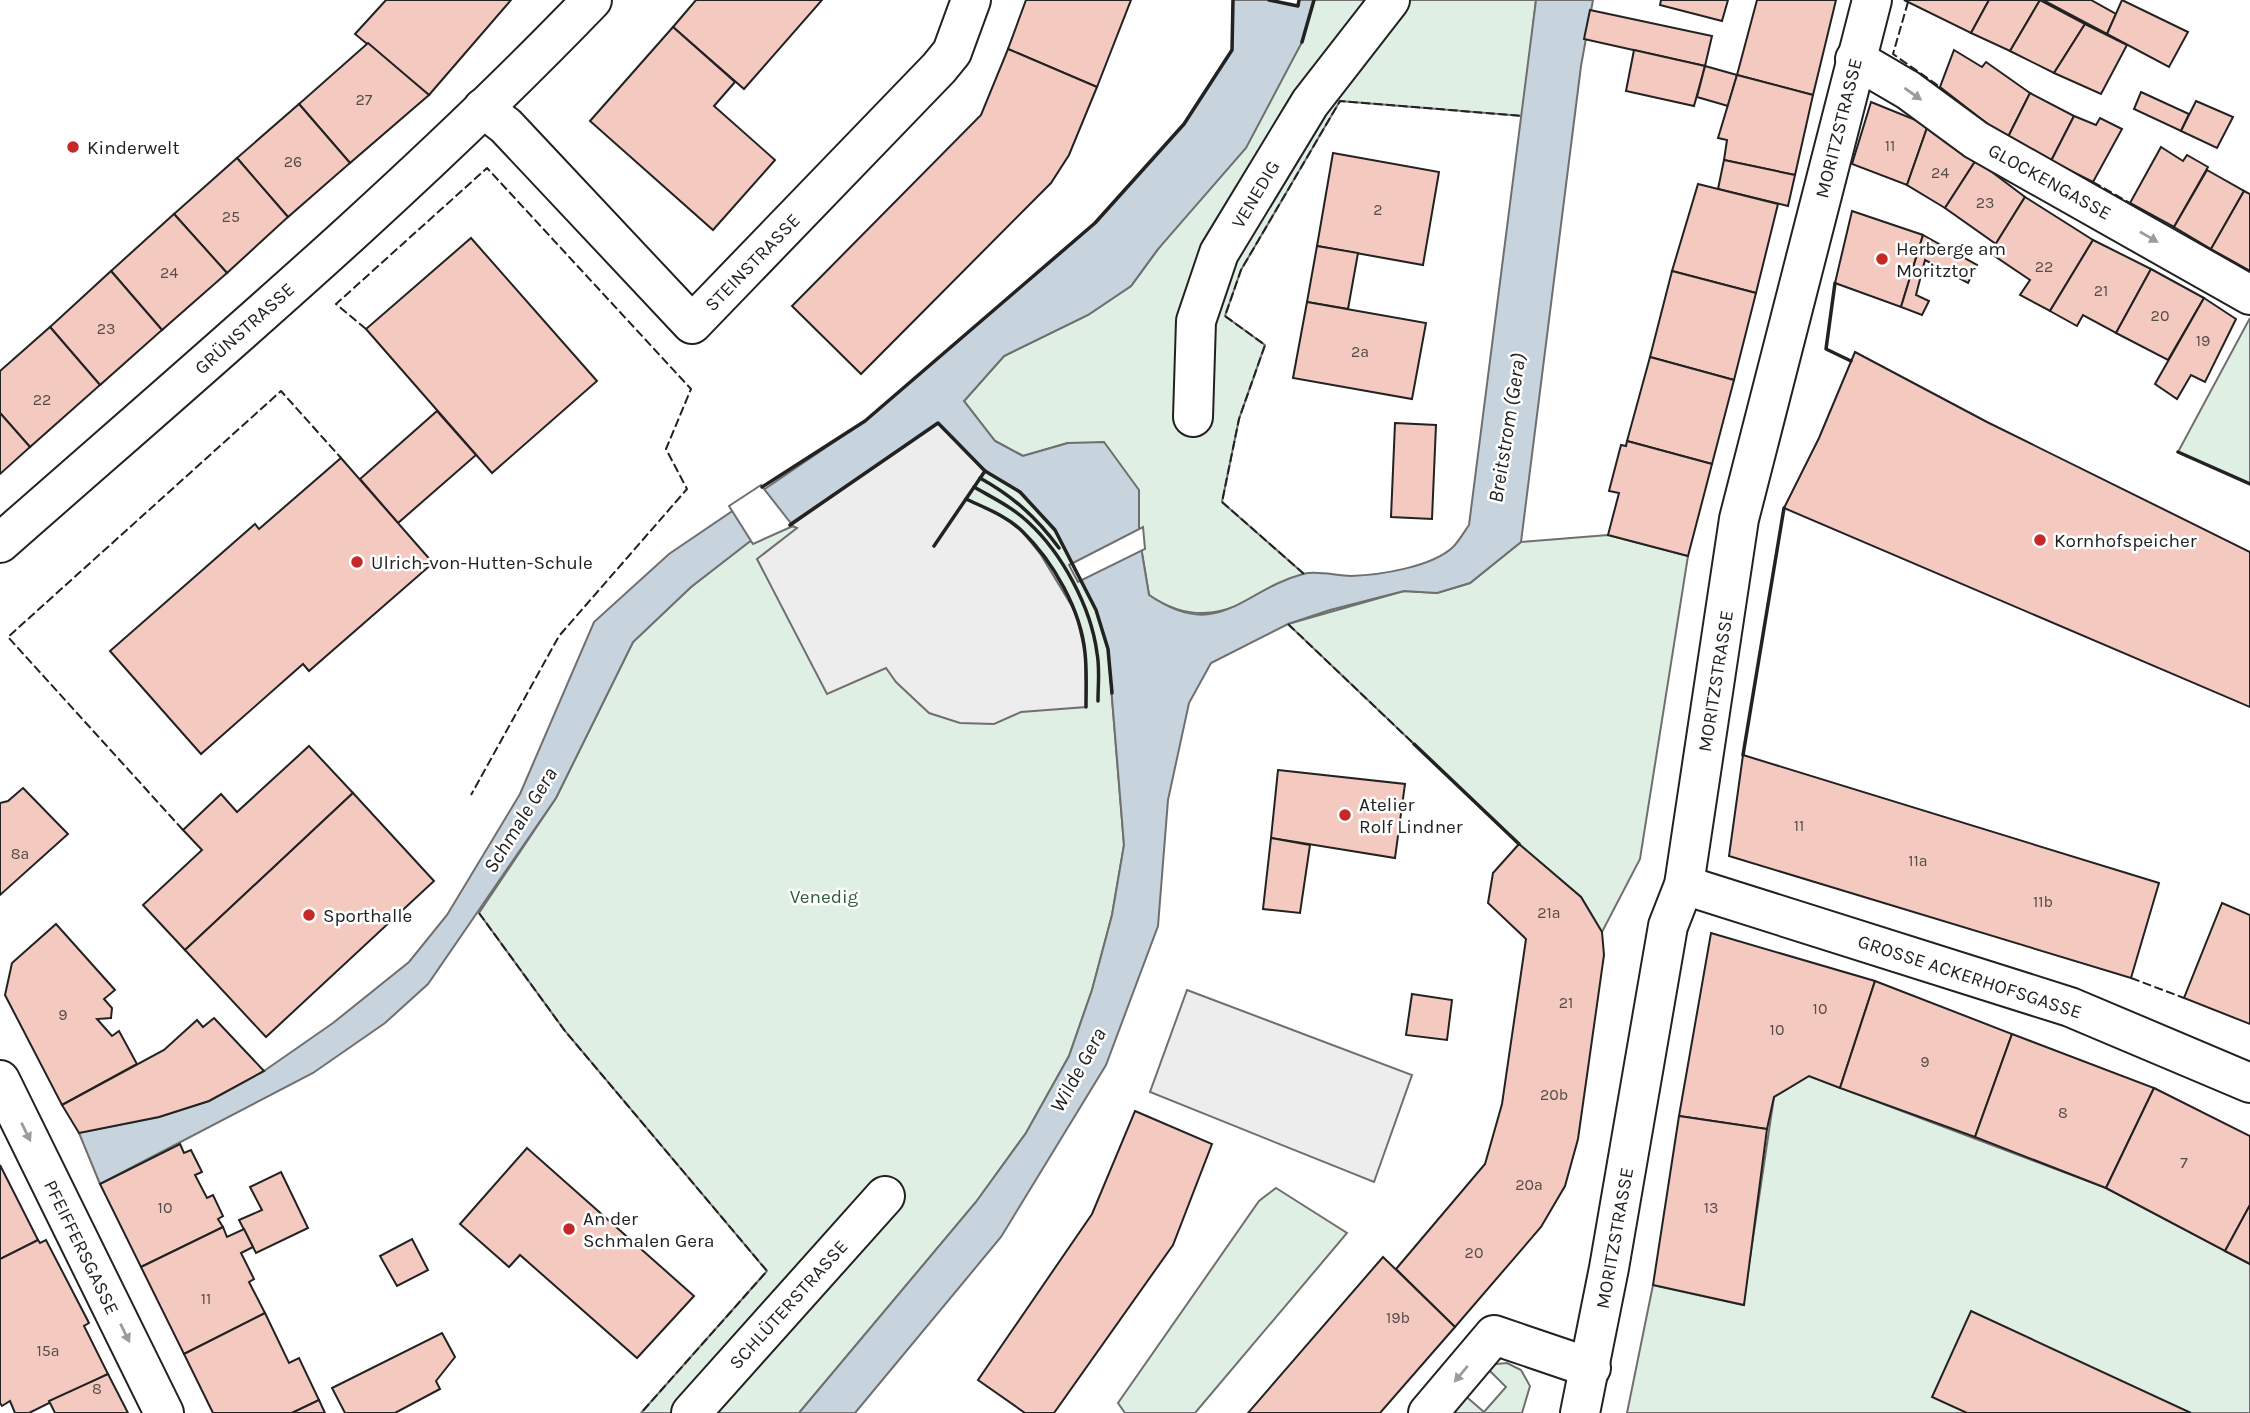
<svg xmlns="http://www.w3.org/2000/svg" width="2250" height="1413" font-family="Karla,sans-serif">
	<style>
		.green { fill: #e0efe3; stroke: #6f6f6f; stroke-width: 2 }
		.parking { fill: #ededed; stroke: #6f6f6f; stroke-width: 2 }
		.water { fill: #c7d3dd; stroke: #6f6f6f; stroke-width: 2 }
		.pier { fill: #fff; stroke: #6f6f6f; stroke-width: 2 }
		.building { fill: #f3c9c0; stroke: #222; stroke-width: 2 }
		.lines { fill: none; stroke-linecap: round; stroke-linejoin: round }
		.street-casing { stroke: #222; stroke-width: 42 }
		.street { stroke: #fff; stroke-width: 38 }
		.fence { stroke: #222; stroke-width: 2; stroke-dasharray: 9 3.5; stroke-linecap: butt }
		.wall { stroke: #222; stroke-width: 3.5 }
		.oneway { fill: #9c9c9c }
		.poi-dot { fill: #c62828; stroke: #fff; stroke-width: 2.5 }
		.labels { text-anchor: middle; stroke-width: 5; stroke-linejoin: round; paint-order: stroke }
		.number-label { font-size: 16px; fill: #564c4a }
		.street-label { font-size: 19px; fill: #222; stroke: #fff }
		.poi-label { font-size: 19px; fill: #222; stroke: #fff; text-anchor: start }
		.park-label { font-size: 19px; fill: #2f5e38; stroke: #fff }
		.water-label { font-size: 21px; font-style: italic; fill: #222; stroke: #fff }
	</style>
	<rect width="100%" height="100%" fill="#fff"/>
	<g class="green">
		<path d="M1314,0h222l-13,116 -183,-15 -99,169 -16,46 40,29 -26,74 -17,83 82,72c-56,24 -95,62 -155,21l-10,-60 -71,-92 -45,13 -28,-15 -31,-40 40,-45 84,-41 43,-29 144,-196 27,-48z"/>
		<polygon points="2250,318 2250,484 2178,452"/>
		<polygon points="938,423 985,471 1020,492 1055,530 1096,610 1108,649 1124,845 1112,915 1092,990 1069,1056 1026,1133 976,1202 799,1413 641,1413 767,1271 565,1031 479,913 556,798 633,642 691,587 749,542 791,523"/>
		<polygon points="1608,535 1688,556 1640,859 1602,932 1581,897 1519,844 1288,624 1404,591 1437,593 1470,583 1521,542"/>
		<polygon points="1809,1076 2106,1188 2250,1264 2250,1413 1627,1413 1653,1285 1743,1305 1774,1097"/>
		<polygon points="1276,1188 1347,1233 1195,1413 1125,1413 1118,1403 1259,1201"/>
		<polygon points="1507,1363 1521,1370 1530,1386 1522,1413 1445,1413 1462,1393 1484,1412 1506,1387 1484,1365"/>
	</g>
	<g class="parking">
		<polygon points="938,423 985,471 966,499 999,514 1021,530 1041,555 1076,613 1085,653 1086,707 1021,712 994,724 960,723 929,713 896,682 886,668 827,694 757,559 797,528 790,525"/>
		<polygon points="1187,990 1412,1075 1374,1182 1150,1092"/>
	</g>
	<path class="water" d="M1233,0h36l28,6 2,-6h15l-12,42 -56,106 -88,101 -27,37 -43,29 -84,41 -40,45 31,40 28,15 45,-13 36,-1 35,48v45l10,60c70,48 93,-5 154,-21 14,-4 33,2 48,2 29,-1 81,-9 102,-29 6,-6 11,-15 16,-22l67,-525h57l-12,66 -60,476 -51,41 -33,10 -33,-2 -74,19 -42,14 -77,39 -22,40 -21,97 -10,126 -52,139 -105,172 -146,176h-56l177,-211 50,-69 43,-77 23,-66 20,-75 12,-70 -16,-196 -12,-39 -41,-80 -35,-38 -35,-21 -47,-48 -147,100 -42,19 -58,45 -58,55 -77,156 -128,186 -43,39 -72,50 -213,111 -21,-51 80,-16 50,-16 55,-30 69,-48 76,-61 38,-47 73,-121 74,-172 75,-68 196,-133 230,-198 89,-99 48,-74z"/>
	<g class="pier">
		<polygon points="761,485 793,526 753,544 729,506"/>
		<polygon points="1143,527 1145,549 1078,582 1069,565"/>
	</g>
	<g class="building">
		<polygon points="386,0 511,0 429,95 355,34"/>
		<polygon points="696,0 822,0 744,89 673,27"/>
		<polygon points="1026,0 1131,0 1097,87 1008,49"/>
		<polygon points="1661,0 1728,0 1722,21 1660,5"/>
		<polygon points="1757,0 1836,0 1813,95 1737,75"/>
		<polygon points="1904,0 1989,0 1971,33"/>
		<polygon points="1989,0 2040,0 2010,51 1971,33"/>
		<polygon points="2040,0 2085,24 2054,73 2010,51"/>
		<polygon points="2043,0 2091,0 2116,14 2107,34"/>
		<polygon points="2122,0 2188,32 2169,67 2107,34"/>
		<polygon points="1590,10 1712,36 1705,66 1584,39"/>
		<polygon points="2085,24 2127,45 2101,94 2054,73"/>
		<polygon points="673,27 735,82 714,106 775,160 713,230 590,121"/>
		<polygon points="368,43 429,95 350,163 299,104"/>
		<polygon points="1008,49 1097,87 1069,155 1051,183 861,374 792,306 981,115"/>
		<polygon points="1634,50 1705,66 1694,106 1626,91"/>
		<polygon points="1954,50 1982,67 1986,62 2030,93 2007,139 1940,87"/>
		<polygon points="1705,66 1737,75 1728,106 1697,97"/>
		<polygon points="1737,75 1813,95 1795,175 1724,160 1727,140 1718,138"/>
		<polygon points="2141,92 2189,114 2181,131 2134,109"/>
		<polygon points="2030,93 2074,116 2051,161 2007,139"/>
		<polygon points="2196,101 2233,117 2217,148 2181,131"/>
		<polygon points="1871,102 1928,125 1907,185 1852,164"/>
		<polygon points="299,104 350,163 288,217 237,158"/>
		<polygon points="2074,116 2096,125 2100,118 2122,129 2093,182 2051,161"/>
		<polygon points="1928,125 1976,160 1945,208 1907,185"/>
		<polygon points="2161,147 2183,161 2187,155 2208,167 2174,227 2130,203"/>
		<polygon points="1333,153 1439,172 1423,265 1317,246"/>
		<polygon points="237,158 288,217 227,273 174,214"/>
		<polygon points="1724,160 1795,175 1788,206 1718,189"/>
		<polygon points="1976,160 2025,197 1996,244 1945,208"/>
		<polygon points="2207,170 2244,191 2211,249 2174,227"/>
		<polygon points="1698,184 1778,204 1756,293 1672,271"/>
		<polygon points="2244,191 2250,194 2250,271 2211,249"/>
		<polygon points="2025,197 2093,240 2050,311 2020,295 2030,280 1990,253"/>
		<polygon points="1852,211 1923,235 1901,307 1835,283"/>
		<polygon points="174,214 227,273 162,330 111,271"/>
		<polygon points="1923,235 1977,265 1968,283 1925,260 1916,295 1929,301 1922,315 1901,307"/>
		<polygon points="471,238 597,381 492,473 366,329"/>
		<polygon points="2093,240 2151,269 2116,333 2083,315 2077,326 2050,311"/>
		<polygon points="1317,246 1358,253 1348,309 1307,302"/>
		<polygon points="2151,269 2204,298 2168,360 2116,333"/>
		<polygon points="111,271 162,330 100,385 50,327"/>
		<polygon points="1672,271 1756,293 1734,380 1650,357"/>
		<polygon points="2204,298 2236,319 2205,382 2191,375 2177,399 2155,384"/>
		<polygon points="1307,302 1426,323 1412,399 1293,378"/>
		<polygon points="50,327 100,385 30,447 0,413 0,371"/>
		<polygon points="1855,352 1987,422 2250,552 2250,707 1784,508 1819,438"/>
		<polygon points="1650,357 1734,380 1712,464 1627,441"/>
		<polygon points="437,411 476,455 398,523 360,479"/>
		<polygon points="0,413 30,447 0,474"/>
		<polygon points="1395,423 1436,425 1432,519 1391,517"/>
		<polygon points="1627,441 1712,464 1688,556 1608,535 1619,493 1609,491 1621,445 1626,446"/>
		<polygon points="341,458 433,563 309,671 303,664 201,754 110,651 255,524 259,529"/>
		<polygon points="309,746 353,793 185,950 143,905 202,850 183,830 221,794 237,812"/>
		<polygon points="1743,755 2159,883 2131,978 1729,856"/>
		<polygon points="1278,770 1405,784 1395,858 1271,838"/>
		<polygon points="23,788 68,834 0,895 0,803 8,801"/>
		<polygon points="353,793 434,881 266,1037 185,950"/>
		<polygon points="1271,838 1310,845 1300,913 1263,909"/>
		<polygon points="1519,844 1581,897 1602,932 1604,955 1578,1139 1565,1186 1541,1227 1455,1327 1396,1269 1485,1164 1502,1104 1526,939 1488,903 1493,873"/>
		<polygon points="2222,903 2250,915 2250,1024 2184,998"/>
		<polygon points="56,924 115,990 104,999 112,1008 111,1018 97,1019 112,1036 119,1031 137,1064 62,1105 5,995 12,963"/>
		<polygon points="1711,933 1875,981 1840,1088 1809,1076 1774,1097 1767,1129 1679,1116"/>
		<polygon points="1875,981 2012,1034 1975,1137 1840,1088"/>
		<polygon points="1412,994 1452,1000 1447,1040 1406,1035"/>
		<polygon points="214,1018 264,1071 209,1101 159,1117 79,1133 62,1105 164,1050 197,1020 203,1027"/>
		<polygon points="2012,1034 2154,1088 2106,1188 1975,1137"/>
		<polygon points="2154,1088 2250,1136 2250,1205 2225,1251 2106,1188"/>
		<polygon points="1135,1111 1212,1144 1173,1245 1054,1413 1025,1413 978,1380 1092,1214"/>
		<polygon points="1679,1116 1767,1129 1744,1305 1653,1285"/>
		<polygon points="180,1144 184,1153 191,1150 202,1172 195,1175 207,1198 213,1195 223,1216 218,1219 223,1227 141,1267 100,1184"/>
		<polygon points="527,1148 694,1296 637,1358 520,1255 509,1267 460,1224"/>
		<polygon points="0,1165 38,1240 0,1259"/>
		<polygon points="281,1172 308,1228 256,1253 239,1220 262,1210 250,1187"/>
		<polygon points="2250,1205 2250,1264 2225,1251"/>
		<polygon points="223,1227 227,1237 244,1229 253,1247 241,1253 254,1279 249,1282 265,1313 184,1354 141,1267"/>
		<polygon points="412,1239 428,1270 397,1286 380,1256"/>
		<polygon points="38,1240 40,1243 46,1240 89,1323 84,1326 108,1374 29,1413 15,1413 10,1401 2,1406 0,1403 0,1259"/>
		<polygon points="1383,1257 1455,1327 1380,1413 1248,1413"/>
		<polygon points="1971,1311 2191,1413 1967,1413 1932,1397"/>
		<polygon points="265,1313 289,1363 299,1358 319,1400 292,1413 213,1413 184,1354"/>
		<polygon points="442,1333 455,1357 436,1381 440,1389 395,1413 345,1413 332,1388"/>
		<polygon points="108,1374 128,1413 55,1413 49,1401"/>
		<polygon points="319,1400 325,1413 292,1413"/>
	</g>
	<g class="lines">
		<g class="street-casing">
			<g id="street">
				<polyline points="1855,59 1908,90 1976,140 2250,295"/>
				<polyline points="483,108 506,126 692,324 939,68 952,52 971,0"/>
				<polyline points="1193,417 1196,321 1219,253 1310,103 1390,0"/>
				<path d="M0,543c201,-177 406,-350 592,-543"/>
				<polyline points="1684,885 2070,1007 2250,1083"/>
				<polyline points="0,1080 164,1413"/>
				<polyline points="691,1413 885,1196"/>
				<polyline points="1428,1413 1494,1335 1591,1368"/>
				<polyline points="1580,1413 1609,1268 1668,926 1684,885 1739,519 1872,0"/>
			</g>
		</g>
		<use href="#street" class="street"/>
		<g class="fence">
			<polyline points="1908,2 1893,54 1940,87"/>
			<polyline points="2093,182 2130,203"/>
			<polyline points="366,329 336,304 487,168 691,389 666,449 687,489 559,636 471,795"/>
			<polyline points="1304,574 1222,502 1239,419 1265,345 1225,316 1241,270 1340,101 1523,116"/>
			<polyline points="1288,624 1414,744"/>
			<polyline points="183,830 8,637 281,391 341,458"/>
			<polyline points="479,913 565,1031 767,1271 641,1413"/>
			<polyline points="2131,978 2184,998"/>
		</g>
		<g class="wall">
			<polyline points="1269,0 1298,6 1299,0"/>
			<polyline points="1302,42 1314,0"/>
			<polyline points="1835,283 1826,349 1851,361"/>
			<polyline points="2178,452 2250,484"/>
			<polyline points="985,471 1020,492 1055,530 1096,610 1108,649 1112,693"/>
			<path d="M980,478c34,19 56,39 79,70"/>
			<polyline points="762,487 865,421 1095,223 1184,124 1232,50 1233,0"/>
			<path d="M974,487c19,11 38,20 54,35 34,31 63,85 69,131 3,15 1,32 1,48"/>
			<path d="M966,499c19,9 41,17 56,32 31,30 59,79 63,122 2,18 1,36 1,54"/>
			<polyline points="790,525 938,423 985,471 934,546"/>
			<polyline points="1414,744 1519,844"/>
			<polyline points="1743,755 1784,508"/>
		</g>
	</g>
	<defs><path id="oneway-solid" d="M-6-.8H1V-3.2L6.5 0L1 3.2V.8H-6Z" transform="scale(1.75)"/></defs>
	<g class="oneway">
		<use href="#oneway-solid" transform="translate(1913 94) rotate(35)"/>
		<use href="#oneway-solid" transform="translate(2149 237) rotate(30)"/>
		<use href="#oneway-solid" transform="translate(26 1132) rotate(64)"/>
		<use href="#oneway-solid" transform="translate(125 1333) rotate(64)"/>
		<use href="#oneway-solid" transform="translate(1461 1374) rotate(130)"/>
	</g>
	<g class="poi-dot">
		<circle cx="73" cy="147" r="7"/>
		<circle cx="1882" cy="259" r="7"/>
		<circle cx="2040" cy="540" r="7"/>
		<circle cx="357" cy="562" r="7"/>
		<circle cx="1345" cy="815" r="7"/>
		<circle cx="309" cy="915" r="7"/>
		<circle cx="569" cy="1229" r="7"/>
	</g>
	<g class="labels">
		<g class="number-label">
			<text x="364" y="105">27</text>
			<text x="1890" y="151">11</text>
			<text x="293" y="167">26</text>
			<text x="1940" y="178">24</text>
			<text x="1985" y="208">23</text>
			<text x="1378" y="215">2</text>
			<text x="231" y="222">25</text>
			<text x="2044" y="272">22</text>
			<text x="169" y="278">24</text>
			<text x="2101" y="296">21</text>
			<text x="2160" y="321">20</text>
			<text x="106" y="334">23</text>
			<text x="2203" y="346">19</text>
			<text x="1360" y="357">2a</text>
			<text x="42" y="405">22</text>
			<text x="1799" y="831">11</text>
			<text x="20" y="859">8a</text>
			<text x="1918" y="866">11a</text>
			<text x="2043" y="907">11b</text>
			<text x="1549" y="918">21a</text>
			<text x="1566" y="1008">21</text>
			<text x="1820" y="1014">10</text>
			<text x="63" y="1020">9</text>
			<text x="1777" y="1035">10</text>
			<text x="1925" y="1067">9</text>
			<text x="1554" y="1100">20b</text>
			<text x="2063" y="1118">8</text>
			<text x="2184" y="1168">7</text>
			<text x="1529" y="1190">20a</text>
			<text x="165" y="1213">10</text>
			<text x="1711" y="1213">13</text>
			<text x="1474" y="1258">20</text>
			<text x="206" y="1304">11</text>
			<text x="1398" y="1323">19b</text>
			<text x="48" y="1356">15a</text>
			<text x="97" y="1394">8</text>
		</g>
		<g class="street-label">
			<text transform="translate(1838 128) rotate(-76)" y="7">MORITZSTRASSE</text>
			<text transform="translate(2050 181) rotate(29)" y="7">GLOCKENGASSE</text>
			<text transform="translate(1255 194) rotate(-59)" y="7">VENEDIG</text>
			<text transform="translate(752 262) rotate(-46)" y="7">STEINSTRASSE</text>
			<text transform="translate(244 328) rotate(-42)" y="7">GRÜNSTRASSE</text>
			<text transform="translate(1715 681) rotate(-81)" y="7">MORITZSTRASSE</text>
			<text transform="translate(1970 976) rotate(18)" y="7">GROSSE ACKERHOFSGASSE</text>
			<text transform="translate(1614 1238) rotate(-80)" y="7">MORITZSTRASSE</text>
			<text transform="translate(82 1247) rotate(64)" y="7">PFEIFFERSGASSE</text>
			<text transform="translate(788 1304) rotate(-48)" y="7">SCHLÜTERSTRASSE</text>
		</g>
		<g class="poi-label">
			<text x="87" y="154">Kinderwelt</text>
			<text x="1896" y="255">Herberge am<tspan x="1896" dy="22">Moritztor</tspan></text>
			<text x="2054" y="547">Kornhofspeicher</text>
			<text x="371" y="569">Ulrich-von-Hutten-Schule</text>
			<text x="1359" y="811">Atelier<tspan x="1359" dy="22">Rolf Lindner</tspan></text>
			<text x="323" y="922">Sporthalle</text>
			<text x="583" y="1225">An der<tspan x="583" dy="22">Schmalen Gera</tspan></text>
		</g>
		<g class="park-label">
			<text x="824" y="903">Venedig</text>
		</g>
		<g class="water-label">
			<text transform="translate(1507 428) rotate(-81)" y="7">Breitstrom (Gera)</text>
			<text transform="translate(520 820) rotate(-58)" y="7">Schmale Gera</text>
			<text transform="translate(1078 1070) rotate(-61)" y="7">Wilde Gera</text>
		</g>
	</g>
</svg>
